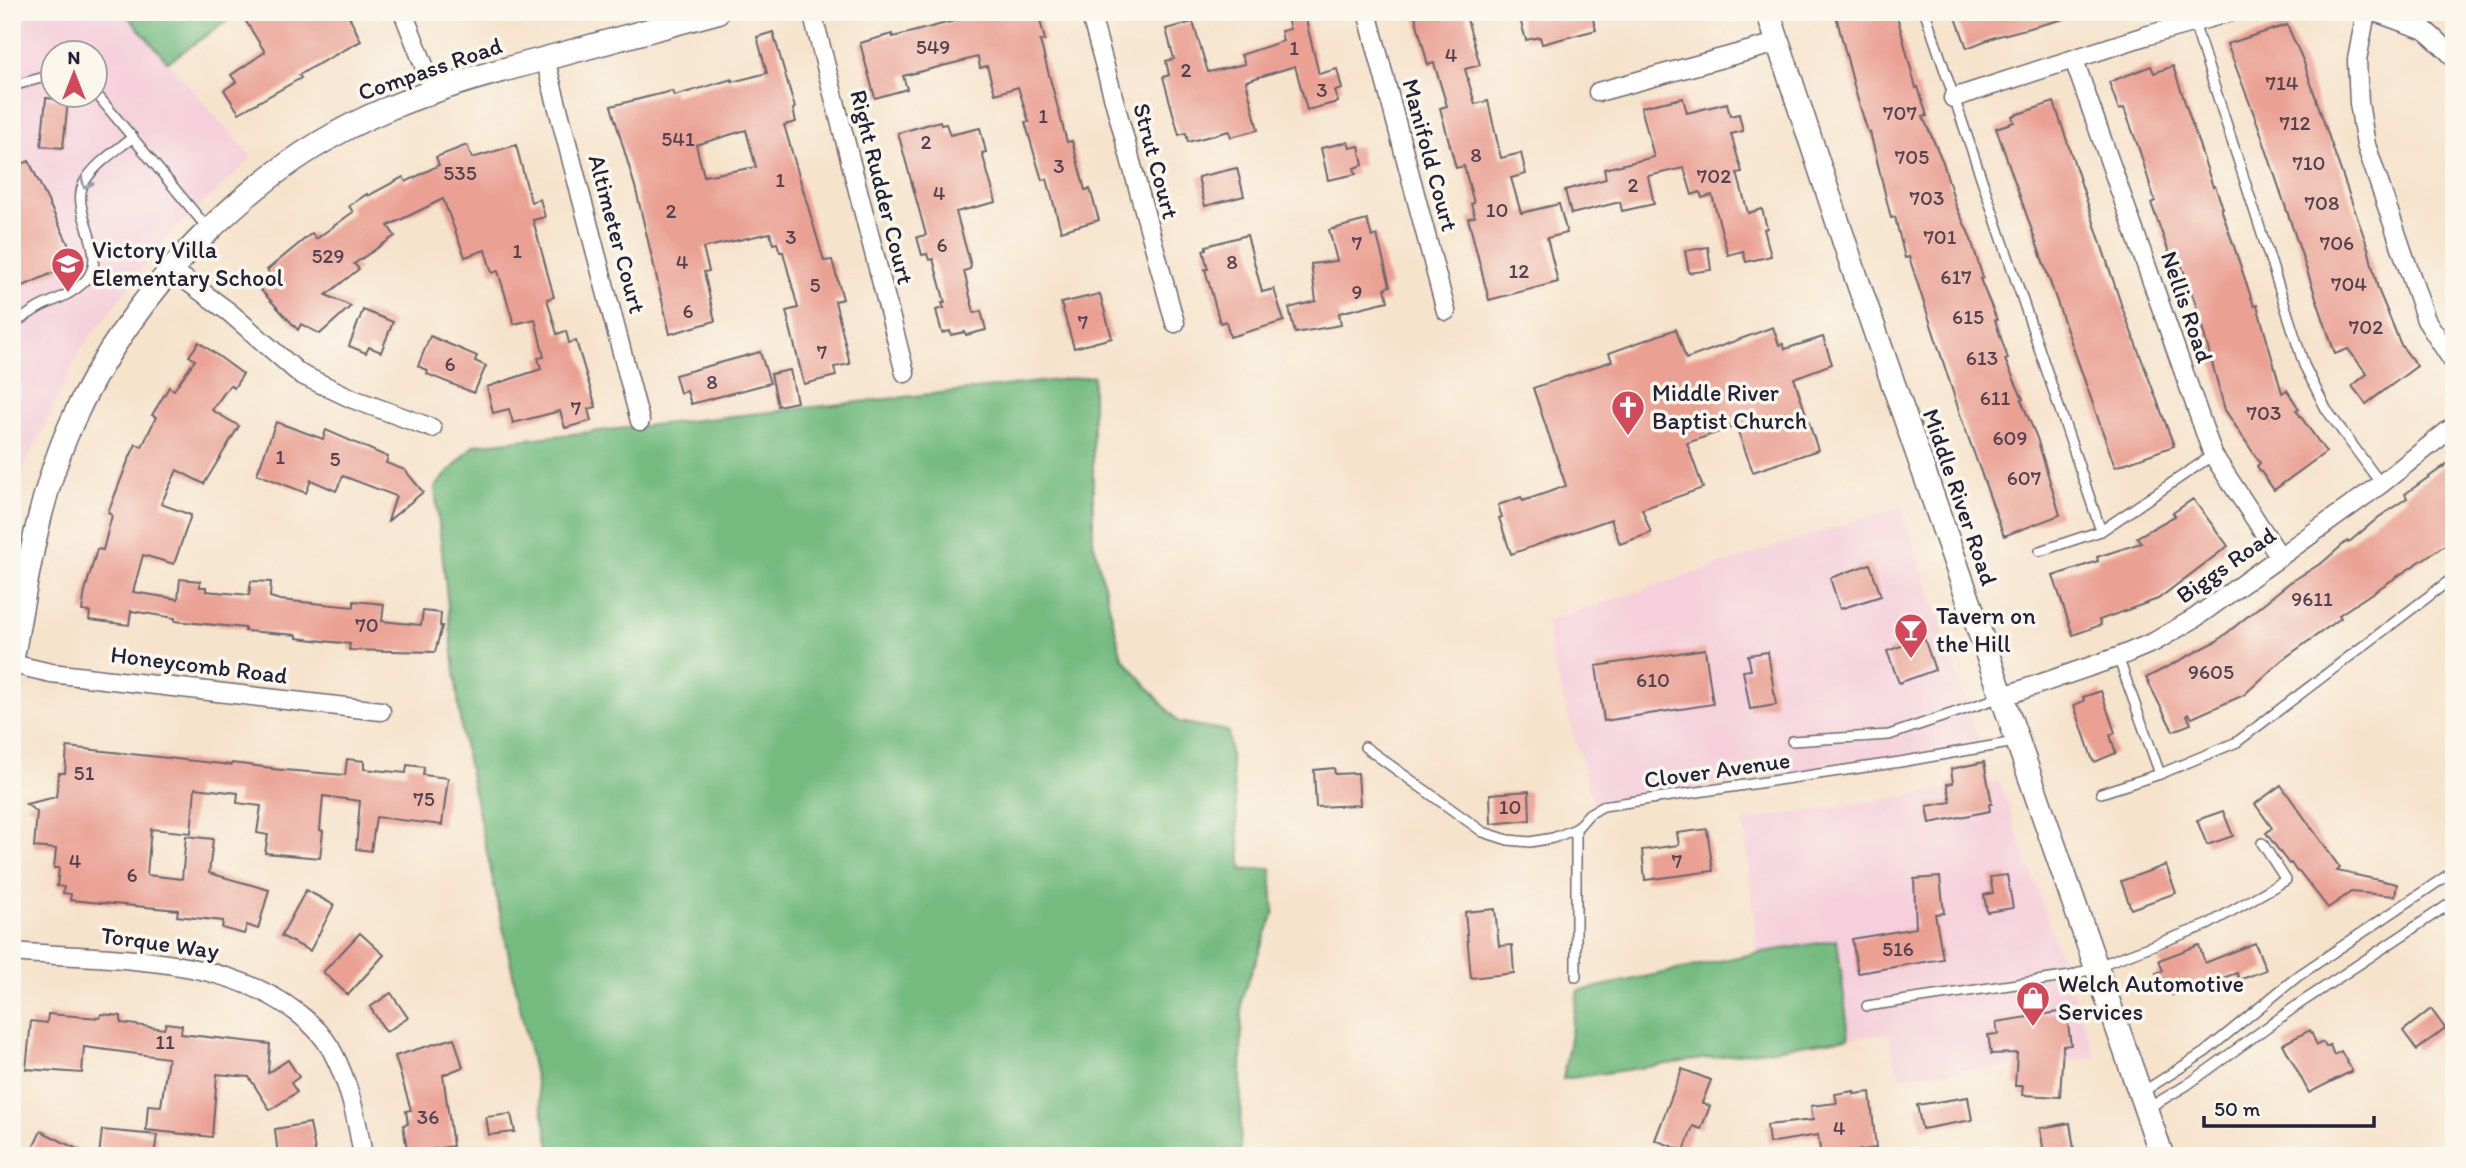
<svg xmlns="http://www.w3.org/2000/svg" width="2466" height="1168" font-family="Itim,sans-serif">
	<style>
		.built { fill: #f5cfdb; fill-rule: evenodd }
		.forest { fill: #74bb80; stroke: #4b6e5e; stroke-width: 2 }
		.building { fill: #eaa194; fill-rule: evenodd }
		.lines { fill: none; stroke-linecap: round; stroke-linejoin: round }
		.service-casing { stroke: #6c666e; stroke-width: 12 }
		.minor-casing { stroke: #6c666e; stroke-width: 21 }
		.tertiary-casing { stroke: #6c666e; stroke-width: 26 }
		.service { stroke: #fff; stroke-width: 9 }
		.minor { stroke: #fff; stroke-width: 18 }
		.tertiary { stroke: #fff; stroke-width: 23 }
		.oneway { stroke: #9c9ca7 }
		.labels { text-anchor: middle; stroke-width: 7; stroke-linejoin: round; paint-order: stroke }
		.number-label { font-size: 21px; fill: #544251 }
		.street-label { font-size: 24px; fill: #22223b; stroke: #fbf7ec }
		.poi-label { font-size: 24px; fill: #22223b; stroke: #fbf7ec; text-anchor: start }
	</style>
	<rect width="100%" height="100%" fill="#fbf7ec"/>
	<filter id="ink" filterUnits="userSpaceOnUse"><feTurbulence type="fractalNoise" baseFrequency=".0143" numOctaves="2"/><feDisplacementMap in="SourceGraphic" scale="14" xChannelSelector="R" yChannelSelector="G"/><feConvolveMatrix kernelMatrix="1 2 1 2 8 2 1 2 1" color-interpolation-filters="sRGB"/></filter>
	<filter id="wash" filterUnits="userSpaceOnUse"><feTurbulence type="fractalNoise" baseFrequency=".00686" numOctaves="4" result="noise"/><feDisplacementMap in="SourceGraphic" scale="28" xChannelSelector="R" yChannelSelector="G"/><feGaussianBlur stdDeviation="1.57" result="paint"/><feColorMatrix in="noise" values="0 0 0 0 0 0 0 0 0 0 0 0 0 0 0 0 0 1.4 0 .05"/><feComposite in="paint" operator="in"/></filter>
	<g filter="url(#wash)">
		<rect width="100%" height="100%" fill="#f6e3cc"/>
		<g class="built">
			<path d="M12,12h112l128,146 -85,79 -87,114 -60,126 -8,50zM52,52h42v42h-42z"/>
			<polygon points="1901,506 1980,743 1594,805 1552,661 1547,621"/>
			<polygon points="1999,781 2096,1058 1899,1077 1888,1033 1849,1038 1837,940 1757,953 1744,821"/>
		</g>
		<g class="forest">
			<polygon points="124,12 240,12 168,62"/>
			<polygon points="1093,376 1093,541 1122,657 1178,722 1228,731 1242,870 1271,868 1274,913 1242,997 1240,1156 552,1156 462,736 435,487 474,445"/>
			<polygon points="1837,940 1849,1038 1563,1079 1578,991 1757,953"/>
		</g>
		<g id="blocks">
			<g class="building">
				<polygon points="240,12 347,12 361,41 318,64 299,75 301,78 239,113 224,90 236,82 231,75 265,52"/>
				<polygon points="976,12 1038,12 1045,40 1040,41 1067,142 1072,141 1085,190 1090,189 1099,220 1061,231 1047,179 1042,180 1036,160 1025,122 1029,122 1018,87 995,94 987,66 980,68 978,57 903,76 907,89 875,98 860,43 892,34 893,37 977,15"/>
				<polygon points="1285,12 1304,12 1319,74 1337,69 1342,89 1335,91 1338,102 1307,110 1295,66 1246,81 1258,130 1231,137 1229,131 1188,142 1186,133 1179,135 1163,77 1169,75 1166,61 1174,59 1166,29 1193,22 1208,72 1245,64 1241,55 1283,41 1281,31 1290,29"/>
				<polygon points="1414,12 1465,12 1480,65 1465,69 1475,104 1488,101 1501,158 1521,153 1526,174 1511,178 1521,213 1559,204 1567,233 1547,238 1558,282 1489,300 1468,218 1475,217 1471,204 1474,203 1464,166 1456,168 1440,108 1447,106 1434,63 1428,65"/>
				<polygon points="1518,12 1591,12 1596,30 1542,44 1540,37 1526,40"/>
				<polygon points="1835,12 1896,12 1916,88 1918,87 1927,116 1923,117 1943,162 1956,206 1970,236 1983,278 1980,279 1997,320 1995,320 2008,359 2005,360 2023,399 2021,400 2037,438 2060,515 2004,536 1962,420 1909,257 1905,258 1895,217 1891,218 1870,132 1868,132 1857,97"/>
				<polygon points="1954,12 2067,12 2068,18 1995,37 1967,48"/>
				<polygon points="2287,25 2303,60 2330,140 2368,248 2378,289 2401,345 2417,366 2366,404 2352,386 2367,374 2348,349 2335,354 2258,125 2227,44"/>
				<path d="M773,32l22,76 -2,1 3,13 -12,3 40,136 8,-1 11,39 -8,2 15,63 -16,3 2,9 -32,8 -18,-73 12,-3 -15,-56h-3l-3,-9 -4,1 -3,-11 -67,15 6,23 -5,1 11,49 -45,13 -34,-144 -25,-84 61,-15 2,5 58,-17v3l35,-9 -10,-36zM746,130l10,37 -52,9 -8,-31z"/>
				<polygon points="2151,66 2154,73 2173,66 2213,187 2215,186 2223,208 2221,208 2254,306 2257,305 2282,393 2287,390 2299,409 2296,410 2326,452 2274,490 2257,466 2260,463 2225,410 2197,308 2182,266 2175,269 2151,203 2155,201 2139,149 2124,108 2119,110 2109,82"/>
				<polygon points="46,98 68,100 63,148 41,146"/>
				<polygon points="1683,98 1687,113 1727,103 1730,116 1739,114 1743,131 1731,134 1742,172 1737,173 1748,213 1762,209 1767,228 1764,229 1771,256 1746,262 1743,251 1728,255 1712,195 1702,198 1700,192 1692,195 1684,168 1648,176 1654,204 1622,211 1620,202 1571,214 1565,190 1606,179 1604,169 1654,157 1641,107"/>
				<polygon points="2054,102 2122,307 2174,446 2115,467 1996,128 2014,122 2012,116"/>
				<polygon points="940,121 941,125 946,124 950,135 980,128 986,152 982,153 996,202 956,212 971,266 970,269 964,271 974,313 981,311 986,330 966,335 965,332 951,335 950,331 942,333 936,310 944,308 942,303 945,303 933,259 929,260 927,254 922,255 917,237 926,235 898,133"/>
				<polygon points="1348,142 1350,148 1359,146 1363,165 1354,168 1356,174 1328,180 1321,148"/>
				<polygon points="467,145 472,158 516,145 531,202 540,199 545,217 533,220 554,297 547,299 557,334 566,331 569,343 576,341 596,407 588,409 591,421 565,428 560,411 513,423 509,409 493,413 487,387 541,369 538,358 544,357 535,319 514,324 498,271 492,273 485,250 465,257 443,199 388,226 395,236 354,264 359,269 326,295 351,306 320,334 301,324 298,330 259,288 272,276 267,270 312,233 316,239 353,212 349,206 367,194 368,196 403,177 406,182 439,165 436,157"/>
				<polygon points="29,161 72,252 61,258 64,268 12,291 12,168"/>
				<polygon points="1237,168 1244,196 1205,206 1198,177"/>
				<polygon points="1367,220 1372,237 1377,235 1390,286 1385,288 1388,301 1339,313 1341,325 1295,333 1289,308 1316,301 1311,264 1337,261 1329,230"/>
				<polygon points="1247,235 1262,292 1274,289 1284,321 1230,337 1226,321 1220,323 1205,269 1208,269 1203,250 1206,249 1206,246"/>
				<polygon points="1708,247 1711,270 1689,273 1685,251"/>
				<polygon points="1100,294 1112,338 1074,348 1061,303"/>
				<polygon points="363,310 393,322 381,352 369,347 366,353 349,346"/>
				<polygon points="1773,327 1779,345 1783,344 1785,349 1823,337 1832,364 1794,378 1818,450 1753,472 1736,426 1687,443 1703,488 1642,509 1651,533 1620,544 1611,519 1511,554 1499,518 1502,517 1498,505 1521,497 1523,501 1566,486 1533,388 1612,361 1609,353 1676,329 1686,359"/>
				<polygon points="430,336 477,356 475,361 486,366 474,393 427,374 428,371 418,366"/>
				<polygon points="199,342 243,374 234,388 230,385 212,410 239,426 204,484 177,470 161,504 191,515 174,564 143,555 133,592 178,599 180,579 200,581 200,587 206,587 206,591 249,595 251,581 271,582 270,597 280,600 354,607 354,601 384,604 382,621 421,625 423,611 441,613 440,626 442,626 435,652 349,650 350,644 297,638 297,635 245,631 245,628 175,621 175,618 131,611 129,625 89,620 90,612 82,611 85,591 97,549 103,550 112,515 108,513 128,461 136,444 142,447 156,417 152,415 169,387 174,390 195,360 189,356"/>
				<polygon points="760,352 770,383 691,404 687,391 680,393 675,375"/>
				<polygon points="790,370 797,402 778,406 771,374"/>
				<polygon points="276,422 323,439 326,430 388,457 386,463 405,470 423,492 388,521 396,496 343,476 336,491 311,480 306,493 257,474"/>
				<polygon points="2454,459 2454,539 2339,615 2341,618 2282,660 2244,695 2192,718 2189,714 2187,715 2191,724 2173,731 2146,678 2217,641 2289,583 2323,562 2347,541 2348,543 2379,517 2407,498 2405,494"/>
				<polygon points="2193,499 2228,546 2158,599 2099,620 2101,625 2073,635 2053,576 2098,561 2097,557 2141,543 2137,537 2175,516 2173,513"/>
				<polygon points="1870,564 1881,596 1840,609 1830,578"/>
				<polygon points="1924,638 1935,670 1899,683 1887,651"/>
				<polygon points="1705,649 1713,704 1604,721 1596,666"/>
				<polygon points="1768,652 1776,705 1750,709 1743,671 1751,670 1748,655"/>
				<polygon points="2101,691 2115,733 2110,735 2116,753 2095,762 2093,761 2074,705 2084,701 2083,697"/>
				<polygon points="67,747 231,765 232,763 272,768 272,769 345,775 347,759 364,761 364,769 406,773 407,765 424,767 423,775 448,778 442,825 376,817 371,851 356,849 360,801 323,796 320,830 323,831 320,858 265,853 268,835 257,833 261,806 237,803 238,793 195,788 191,833 151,829 147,875 182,879 186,836 213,839 209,873 269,890 258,929 247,925 244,934 222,928 223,921 177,916 178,910 70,900 71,894 63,893 64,887 57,886 59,868 54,868 56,849 34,847 37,812 26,804 56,797 59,773 65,773"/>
				<polygon points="1984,762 1992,804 1989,804 1990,811 1930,823 1927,806 1951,802 1947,784 1953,783 1951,769"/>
				<polygon points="1334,768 1335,774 1358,773 1360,805 1316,807 1314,770"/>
				<polygon points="2281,785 2340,868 2337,871 2397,884 2395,896 2351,892 2328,908 2299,871 2297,872 2291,863 2289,864 2266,833 2272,828 2255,804"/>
				<polygon points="1529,791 1530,820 1491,824 1490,794"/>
				<polygon points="2223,811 2233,836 2207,845 2197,820"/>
				<polygon points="1707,829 1713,871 1645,880 1642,850 1679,845 1677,833"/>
				<polygon points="2166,865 2176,893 2131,909 2121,881"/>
				<polygon points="2007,875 2013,908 1987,912 1984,895 1993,893 1990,877"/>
				<polygon points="1940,877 1944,913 1935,914 1943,959 1858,973 1852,939 1916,928 1914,879"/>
				<polygon points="306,890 334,905 310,951 281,936"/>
				<polygon points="1495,909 1499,946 1512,945 1514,973 1471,978 1465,912"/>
				<polygon points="360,933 384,955 348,995 323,972"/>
				<polygon points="2255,943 2266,970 2239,980 2237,973 2172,995 2170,988 2162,990 2156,973 2163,971 2159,960 2199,945 2205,963"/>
				<polygon points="391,993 408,1018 386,1032 370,1007"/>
				<polygon points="2431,1009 2445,1028 2417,1050 2403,1031"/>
				<polygon points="2066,1011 2071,1045 2063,1046 2060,1097 2022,1095 2023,1086 2015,1086 2017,1053 1991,1054 1988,1035 1998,1034 1996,1022"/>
				<polygon points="48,1014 100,1018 101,1014 121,1016 121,1023 164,1029 166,1023 182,1025 181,1034 270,1044 268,1073 288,1060 299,1077 291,1083 297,1092 270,1110 249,1077 217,1074 212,1137 146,1130 148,1105 161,1106 168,1058 84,1047 82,1073 26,1069 31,1021 47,1023"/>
				<polygon points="2310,1030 2317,1045 2323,1042 2326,1047 2330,1045 2334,1055 2341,1051 2352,1071 2309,1093 2283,1044"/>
				<polygon points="454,1038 463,1067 443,1075 453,1146 427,1150 428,1156 408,1156 403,1125 408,1124 406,1111 411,1110 395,1056"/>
				<polygon points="1682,1069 1711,1080 1702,1103 1710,1106 1701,1129 1693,1126 1684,1151 1655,1140"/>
				<polygon points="1854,1091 1854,1094 1870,1092 1876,1148 1856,1151 1857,1156 1821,1156 1818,1135 1769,1143 1767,1125 1813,1120 1811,1106 1837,1103 1835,1094"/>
				<polygon points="1968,1097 1972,1120 1922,1129 1917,1105"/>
				<polygon points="511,1114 515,1132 489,1135 486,1117"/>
				<polygon points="310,1123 316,1156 278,1156 275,1129"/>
				<polygon points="2070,1123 2074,1149 2044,1154 2040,1128"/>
				<polygon points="102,1130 157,1135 154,1156 99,1156"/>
				<polygon points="41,1131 91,1156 29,1156"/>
			</g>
		</g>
	</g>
	<g filter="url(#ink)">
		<use href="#blocks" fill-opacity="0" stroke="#6c666e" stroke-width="2"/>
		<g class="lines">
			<g class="service-casing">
				<g id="service">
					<polyline points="1925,12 2101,531 2213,455"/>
					<polyline points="2194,23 2304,365 2326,409 2381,484"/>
					<polyline points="12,86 52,75"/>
					<polyline points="94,91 209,230"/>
					<path d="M12,324c10,-5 19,-12 28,-17 17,-8 33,-13 46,-27 25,-28 -19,-70 -1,-99 11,-18 32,-31 48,-44"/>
					<polyline points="2040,551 2101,531"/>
					<polyline points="2118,657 2160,774"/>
					<polyline points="1792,741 1889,735 2001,697"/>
					<polyline points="1365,747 1483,832 1508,840 1530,842 1553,838 1576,829"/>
					<polyline points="2101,793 2160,774 2237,742 2454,577"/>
					<polyline points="1576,977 1576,829 1589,814 1603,806 1900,762 2015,742"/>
					<polyline points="1867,1006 2071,976 2207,925 2286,880 2262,843"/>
					<polyline points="2141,1093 2205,1052 2298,976 2454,871"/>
					<polyline points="2148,1108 2187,1085 2299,1004 2454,901"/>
				</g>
			</g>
			<g class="minor-casing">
				<g id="minor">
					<polyline points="403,12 434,91"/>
					<polyline points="812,12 905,373"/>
					<polyline points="1090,12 1175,323"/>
					<polyline points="1367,12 1446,311"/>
					<polyline points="2366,12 2357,60 2359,103 2366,145 2426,320 2454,363"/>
					<polyline points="2375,12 2425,30 2454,57"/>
					<polyline points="545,59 640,421"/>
					<polyline points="2074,60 2213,455 2280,557"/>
					<polyline points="1598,92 1777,43"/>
					<polyline points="1953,98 2145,36 2231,12"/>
					<polyline points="172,270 229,312 300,374 353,399 432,428"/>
					<polyline points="12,664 51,673 381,711"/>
					<polyline points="2001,697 2118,657 2154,642 2195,618 2381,484 2454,426"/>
					<path d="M12,952c94,8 210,1 287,62 13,10 24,21 32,35 18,33 26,70 32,107"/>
				</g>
			</g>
			<g class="tertiary-casing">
				<g id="tertiary">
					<polyline points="1768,12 1853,268 2162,1156"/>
					<path d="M12,660c14,-79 26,-162 59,-236 58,-131 183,-260 316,-315 52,-22 107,-37 161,-51 57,-15 113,-31 169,-46"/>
				</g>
			</g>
			<use href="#service" class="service"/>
			<use href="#minor" class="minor"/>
			<use href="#tertiary" class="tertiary"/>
		</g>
		<defs><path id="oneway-chevron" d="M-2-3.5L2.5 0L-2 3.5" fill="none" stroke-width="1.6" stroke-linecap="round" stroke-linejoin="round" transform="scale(1.75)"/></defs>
		<use class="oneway" href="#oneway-chevron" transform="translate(86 184) rotate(116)"/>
	</g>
	<defs>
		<g id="school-pin" transform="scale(1.75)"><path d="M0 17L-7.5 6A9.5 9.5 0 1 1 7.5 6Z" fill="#d1495b" stroke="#fbf7ec"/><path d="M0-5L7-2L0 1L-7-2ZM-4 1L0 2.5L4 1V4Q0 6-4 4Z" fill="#fff"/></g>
		<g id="church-pin" transform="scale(1.75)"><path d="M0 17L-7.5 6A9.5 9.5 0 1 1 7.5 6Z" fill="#d1495b" stroke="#fbf7ec"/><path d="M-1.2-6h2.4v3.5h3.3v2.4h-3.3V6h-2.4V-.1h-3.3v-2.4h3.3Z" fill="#fff"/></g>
		<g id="bar-pin" transform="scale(1.75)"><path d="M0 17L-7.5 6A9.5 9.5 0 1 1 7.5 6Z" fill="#d1495b" stroke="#fbf7ec"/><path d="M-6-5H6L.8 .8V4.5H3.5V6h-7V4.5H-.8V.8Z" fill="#fff"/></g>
		<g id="shop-pin" transform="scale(1.75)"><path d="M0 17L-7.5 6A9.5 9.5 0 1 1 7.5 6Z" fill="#d1495b" stroke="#fbf7ec"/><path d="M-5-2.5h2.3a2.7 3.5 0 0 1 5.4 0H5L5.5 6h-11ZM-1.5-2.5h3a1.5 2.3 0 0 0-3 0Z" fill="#fff"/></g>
	</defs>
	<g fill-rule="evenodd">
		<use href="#school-pin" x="68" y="264"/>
		<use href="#church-pin" x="1628" y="407"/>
		<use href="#bar-pin" x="1911" y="630"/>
		<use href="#shop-pin" x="2033" y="998"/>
	</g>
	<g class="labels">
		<g class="number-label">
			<text x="933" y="54">549</text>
			<text x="1294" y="55">1</text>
			<text x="1451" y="62">4</text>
			<text x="1186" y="77">2</text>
			<text x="2282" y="90">714</text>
			<text x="1322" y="97">3</text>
			<text x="1900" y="120">707</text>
			<text x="1043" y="123">1</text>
			<text x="2295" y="130">712</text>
			<text x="678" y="146">541</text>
			<text x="926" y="149">2</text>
			<text x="1476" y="162">8</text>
			<text x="1912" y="164">705</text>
			<text x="2309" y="170">710</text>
			<text x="1059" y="173">3</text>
			<text x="460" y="180">535</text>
			<text x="1714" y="183">702</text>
			<text x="780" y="187">1</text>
			<text x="1633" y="192">2</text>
			<text x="939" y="200">4</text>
			<text x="1927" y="205">703</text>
			<text x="2322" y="210">708</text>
			<text x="1497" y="217">10</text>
			<text x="671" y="218">2</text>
			<text x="791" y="244">3</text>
			<text x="1940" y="244">701</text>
			<text x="1357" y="250">7</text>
			<text x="2337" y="250">706</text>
			<text x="942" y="252">6</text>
			<text x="517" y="258">1</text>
			<text x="328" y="263">529</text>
			<text x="682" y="269">4</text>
			<text x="1232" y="269">8</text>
			<text x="1519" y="278">12</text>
			<text x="1956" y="284">617</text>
			<text x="2349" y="291">704</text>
			<text x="815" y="292">5</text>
			<text x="1357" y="299">9</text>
			<text x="688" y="318">6</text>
			<text x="1968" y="324">615</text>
			<text x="1083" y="329">7</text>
			<text x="2366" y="334">702</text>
			<text x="822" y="359">7</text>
			<text x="1982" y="365">613</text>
			<text x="450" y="371">6</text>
			<text x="712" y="389">8</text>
			<text x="1995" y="405">611</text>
			<text x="576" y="415">7</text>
			<text x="2264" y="420">703</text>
			<text x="2010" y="445">609</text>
			<text x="280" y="464">1</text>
			<text x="335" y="466">5</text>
			<text x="2024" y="485">607</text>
			<text x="2312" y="606">9611</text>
			<text x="367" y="632">70</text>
			<text x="2211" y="679">9605</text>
			<text x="1653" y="687">610</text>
			<text x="84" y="780">51</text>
			<text x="424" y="806">75</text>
			<text x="1510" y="814">10</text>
			<text x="75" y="868">4</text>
			<text x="1677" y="868">7</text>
			<text x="132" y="882">6</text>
			<text x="1898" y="956">516</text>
			<text x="165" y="1049">11</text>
			<text x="428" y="1124">36</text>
			<text x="1839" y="1135">4</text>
		</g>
		<g class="street-label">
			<text transform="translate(430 69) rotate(-19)" y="8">Compass Road</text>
			<text transform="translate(1430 155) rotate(75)" y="8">Manifold Court</text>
			<text transform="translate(1156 161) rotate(75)" y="8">Strut Court</text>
			<text transform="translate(882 187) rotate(76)" y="8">Right Rudder Court</text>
			<text transform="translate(617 234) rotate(75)" y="8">Altimeter Court</text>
			<text transform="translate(2187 307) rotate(71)" y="8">Nellis Road</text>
			<text transform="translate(1960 497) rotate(71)" y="8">Middle River Road</text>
			<text transform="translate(2226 565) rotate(-35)" y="8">Biggs Road</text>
			<text transform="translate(199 665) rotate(7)" y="8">Honeycomb Road</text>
			<text transform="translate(1717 770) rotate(-8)" y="8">Clover Avenue</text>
			<text transform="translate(160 943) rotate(8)" y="8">Torque Way</text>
		</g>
		<g class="poi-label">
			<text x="92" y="258">Victory Villa<tspan x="92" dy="28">Elementary School</tspan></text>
			<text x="1652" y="401">Middle River<tspan x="1652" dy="28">Baptist Church</tspan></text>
			<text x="1936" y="624">Tavern on<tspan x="1936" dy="28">the Hill</tspan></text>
			<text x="2058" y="992">Welch Automotive<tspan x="2058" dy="28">Services</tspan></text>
		</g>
	</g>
	<rect width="2466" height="1168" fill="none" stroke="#fbf7ec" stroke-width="42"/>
	<g transform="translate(74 74)"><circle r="33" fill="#fbf7ec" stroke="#a4a2a5" stroke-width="2"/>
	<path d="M0-5L12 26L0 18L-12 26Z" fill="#d1495b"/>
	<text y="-10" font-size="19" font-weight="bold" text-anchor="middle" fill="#22223b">N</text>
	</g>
	<path d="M2204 1116v10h170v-10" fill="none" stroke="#22223b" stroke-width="3.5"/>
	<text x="2214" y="1116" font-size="21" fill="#22223b" stroke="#fbf7ec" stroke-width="5" paint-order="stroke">50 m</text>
</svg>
